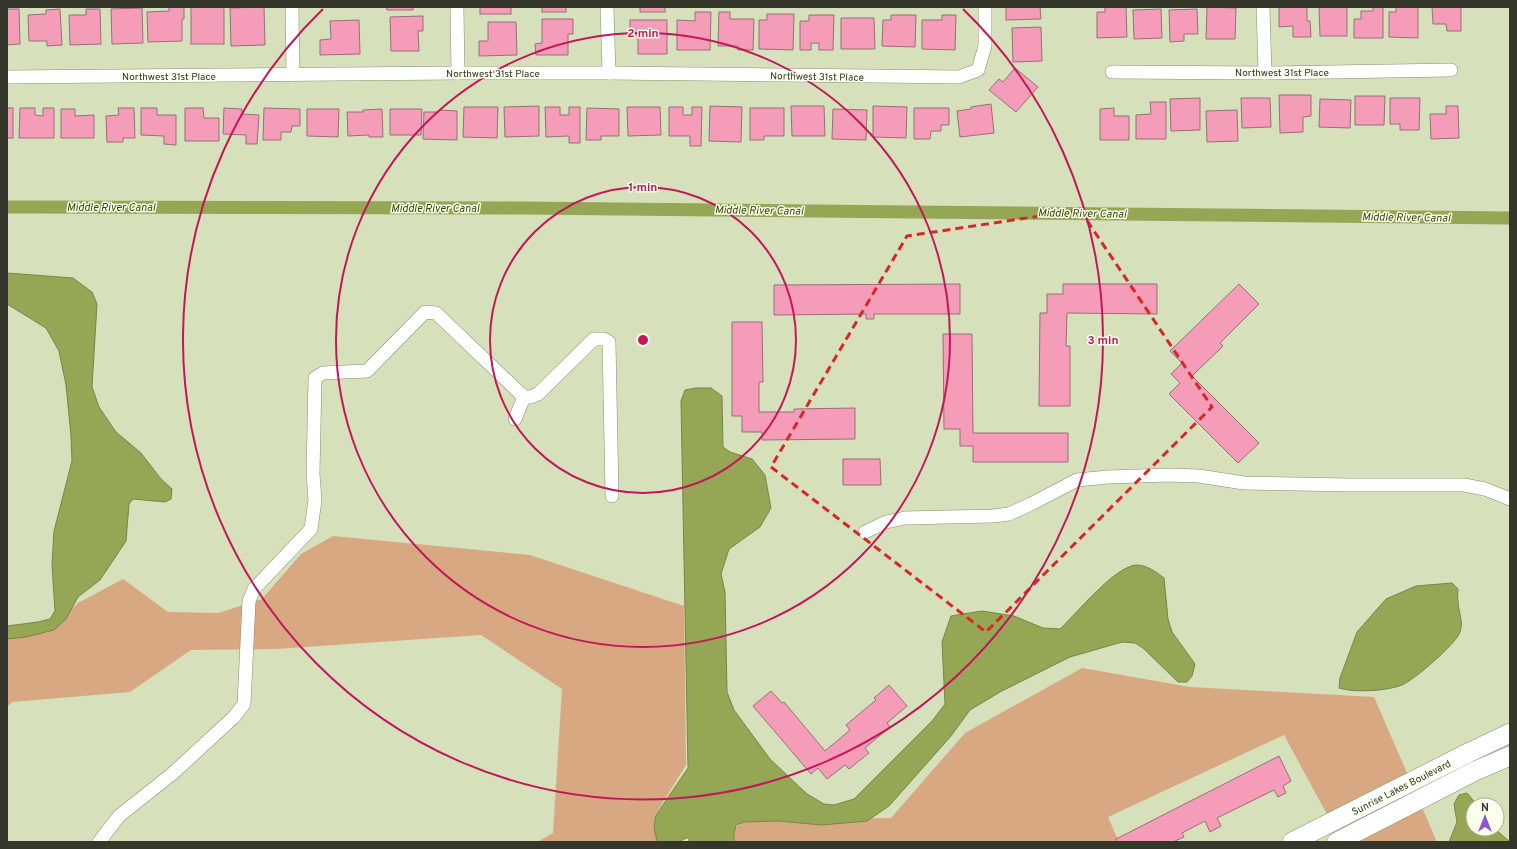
<svg xmlns="http://www.w3.org/2000/svg" width="1517" height="849" font-family="Overpass,sans-serif">
	<style>
		.green { fill: #d8a882 }
		.water { fill: #95a755; stroke: #788548 }
		.lines { fill: none; stroke-linecap: round; stroke-linejoin: round }
		.canal { stroke: #95a755; stroke-width: 13 }
		.building { fill: #f59db8; stroke: #966f7a }
		.street-casing { stroke: #87906d; stroke-width: 14 }
		.secondary-casing { stroke: #87906d; stroke-width: 20 }
		.street { stroke: #fff; stroke-width: 13 }
		.secondary { stroke: #fff; stroke-width: 19 }
		.marked { fill: none; stroke: #d62828; stroke-width: 3; stroke-dasharray: 8 5; stroke-linejoin: round }
		.ring { fill: none; stroke: #c2185b; stroke-width: 2 }
		.labels { text-anchor: middle; stroke-width: 3; stroke-linejoin: round; paint-order: stroke }
		.street-label { font-size: 10px; fill: #343729; stroke: #f9ffeb }
		.water-label { font-size: 11px; font-style: italic; fill: #3b4605; stroke: #f9ffeb }
		.centre { fill: #c2185b; stroke: #f9ffeb; stroke-width: 2 }
		.ring-label { font-size: 12px; text-anchor: middle; font-weight: bold; fill: #c2185b; stroke: #f9ffeb; stroke-width: 3; stroke-linejoin: round; paint-order: stroke }
	</style>
	<rect width="100%" height="100%" fill="#d6e0ba"/>
	<g class="green">
		<polygon points="333,536 530,555 684,606 686,765 655,815 657,842 537,842 553,833 562,689 481,635 276,649 191,650 130,692 12,702 7,707 7,639 49,632 78,603 123,579 168,612 218,613 262,599 301,554"/>
		<polygon points="1082,668 1190,687 1374,697 1437,842 1342,842 1284,735 1108,817 1119,842 733,842 733,830 744,820 891,818 965,733"/>
	</g>
	<g class="water">
		<polygon points="7,273 73,278 92,292 97,304 92,387 99,407 116,432 141,453 161,479 172,489 171,499 165,502 133,499 129,504 126,541 100,580 78,597 66,619 54,630 26,637 7,639 7,626 38,622 50,619 55,611 52,565 54,531 72,461 71,436 66,385 59,351 46,328 7,304"/>
		<path d="M696,388h15l11,8 1,51 7,5 22,7 13,16 6,33 -11,19 -31,22 -8,25 4,18 2,100 7,18 36,49 37,35 17,10 10,1 20,-6 78,-78 13,-17 -3,-62 9,-26 31,-5 32,5 29,12 17,1c17,-16 54,-62 76,-64 11,0 20,7 28,13l4,41 4,13 23,32 -3,12 -5,6h-9l-35,-34 -8,-5 -13,-1 -52,15 -70,35 -30,18 -19,26 -62,70 -22,15 -45,4 -44,-4 -34,1 -8,3 -2,8v9h-45v-4h-3l-7,4h-22l-3,-15 2,-12 32,-47 -7,-367 4,-11z"/>
		<path d="M1452,583l6,6c0,4 -1,8 0,12 0,10 6,21 2,31 -4,12 -46,48 -58,53 -15,6 -48,8 -63,3l1,-10 17,-46 29,-33 30,-13z"/>
		<polygon points="1467,793 1477,805 1473,805 1473,829 1495,829 1510,842 1449,842 1457,822 1454,804 1459,795"/>
	</g>
	<g class="lines">
		<polyline class="canal" points="7,207 524,208 1510,218"/>
	</g>
	<g class="building">
		<polygon points="169,7 184,7 184,19 182,19 182,41 148,42 147,12 169,11"/>
		<rect x="191" y="7" width="33" height="37"/>
		<polygon points="264,7 265,45 231,46 230,8"/>
		<polygon points="386,7 413,7 413,10 387,10"/>
		<rect x="480" y="7" width="31" height="7"/>
		<rect x="542" y="7" width="24" height="5"/>
		<rect x="640" y="7" width="25" height="5"/>
		<polygon points="1006,7 1040,7 1041,19 1006,20"/>
		<polygon points="1105,7 1126,7 1127,37 1097,38 1097,12 1105,12"/>
		<polygon points="1207,7 1236,8 1235,39 1206,39"/>
		<polygon points="1279,7 1307,7 1307,21 1310,21 1311,37 1293,37 1293,26 1279,27"/>
		<polygon points="1319,7 1347,7 1347,36 1320,36"/>
		<polygon points="1373,7 1383,7 1383,38 1354,38 1354,19 1361,19 1361,11 1373,11"/>
		<polygon points="1396,7 1418,7 1418,38 1389,37 1389,12 1396,12"/>
		<polygon points="1432,7 1461,7 1461,31 1447,31 1446,24 1433,24"/>
		<polygon points="142,8 143,43 112,44 111,9"/>
		<polygon points="7,9 19,9 20,44 7,45"/>
		<polygon points="60,9 62,45 47,46 47,41 29,41 28,15 46,14 46,10"/>
		<polygon points="86,9 100,9 101,44 70,45 69,15 86,15"/>
		<polygon points="1161,9 1162,38 1134,39 1133,10"/>
		<polygon points="1197,9 1198,34 1184,34 1184,41 1170,42 1169,10"/>
		<polygon points="695,12 711,12 710,50 677,50 677,20 695,21"/>
		<polygon points="719,12 730,12 730,19 754,19 753,50 738,50 738,46 718,46"/>
		<polygon points="767,14 794,14 793,50 759,49 759,20 767,20"/>
		<polygon points="809,15 834,15 833,50 819,50 819,43 811,43 811,50 800,50 800,21 809,21"/>
		<polygon points="891,15 916,15 915,47 882,46 883,20 891,20"/>
		<polygon points="942,15 956,15 955,50 922,49 922,20 942,20"/>
		<polygon points="423,16 423,31 418,31 419,51 391,51 390,17"/>
		<polygon points="841,18 874,18 875,49 841,49"/>
		<polygon points="542,19 573,19 573,34 568,34 568,55 536,55 535,44 542,43"/>
		<polygon points="359,20 360,54 320,55 320,40 331,39 330,21"/>
		<polygon points="630,20 667,20 667,54 638,54 638,35 630,35"/>
		<polygon points="488,22 516,22 517,55 479,56 479,41 488,41"/>
		<polygon points="1041,27 1042,61 1013,62 1012,28"/>
		<polygon points="1015,68 1038,87 1016,112 989,90 999,79 1003,82"/>
		<polygon points="1279,95 1311,95 1311,116 1303,117 1303,132 1280,133"/>
		<polygon points="1355,96 1385,96 1384,125 1355,125"/>
		<polygon points="1200,98 1200,130 1171,131 1170,99"/>
		<polygon points="1241,98 1270,98 1271,127 1242,128"/>
		<polygon points="1390,98 1420,98 1419,130 1400,130 1400,124 1390,124"/>
		<polygon points="1320,99 1351,100 1350,128 1319,127"/>
		<polygon points="1150,102 1166,102 1166,139 1136,139 1136,115 1151,114"/>
		<polygon points="991,104 994,133 960,137 957,111 971,109 971,107"/>
		<polygon points="539,106 539,136 505,137 504,107"/>
		<polygon points="710,106 742,107 741,142 709,141"/>
		<polygon points="791,106 824,106 825,136 792,136"/>
		<polygon points="873,106 907,107 906,138 873,137"/>
		<polygon points="1446,106 1458,106 1459,138 1431,139 1430,114 1446,114"/>
		<polygon points="464,107 498,107 497,138 463,137"/>
		<polygon points="545,107 560,107 560,115 569,115 569,107 580,107 580,143 569,143 569,136 546,137"/>
		<polygon points="627,107 660,107 661,135 628,136"/>
		<polygon points="669,107 683,107 683,115 692,115 692,107 702,107 701,146 690,146 690,136 669,136"/>
		<rect x="7" y="108" width="6" height="30"/>
		<polygon points="20,108 35,108 35,115 43,116 43,108 54,108 54,138 19,138"/>
		<polygon points="118,108 134,108 135,138 123,138 123,142 107,142 106,116 119,115"/>
		<polygon points="141,108 157,108 157,115 176,115 176,145 164,144 164,136 141,135"/>
		<polygon points="185,108 203,108 204,118 219,118 219,141 185,141"/>
		<polygon points="224,108 242,109 242,114 259,115 257,144 246,144 246,135 223,134"/>
		<polygon points="264,108 300,109 300,126 292,126 291,132 281,132 281,140 263,140"/>
		<polygon points="587,108 619,109 619,136 601,136 601,140 586,140"/>
		<polygon points="750,108 784,108 784,136 764,136 764,140 750,140"/>
		<polygon points="914,108 949,108 949,125 941,125 941,131 931,131 930,139 914,139"/>
		<polygon points="1114,108 1114,116 1129,116 1129,140 1100,140 1100,109"/>
		<polygon points="61,109 75,109 75,116 94,115 94,138 61,138"/>
		<polygon points="307,109 339,109 338,137 307,136"/>
		<polygon points="382,109 383,137 369,137 369,135 348,136 347,112 363,112 363,110"/>
		<polygon points="390,109 422,109 421,135 390,135"/>
		<polygon points="833,109 867,110 866,140 832,139"/>
		<polygon points="439,110 457,111 457,140 423,139 424,112 439,112"/>
		<polygon points="1237,110 1238,141 1207,142 1206,111"/>
		<polygon points="960,284 960,314 874,314 874,319 866,319 866,314 774,315 774,285"/>
		<polygon points="1063,284 1157,284 1157,314 1067,313 1066,346 1070,346 1070,406 1039,406 1040,313 1047,313 1047,294 1063,294"/>
		<polygon points="1239,284 1259,304 1220,343 1223,346 1192,376 1259,443 1238,463 1169,394 1180,383 1171,374 1182,363 1170,351"/>
		<polygon points="732,322 762,322 763,382 759,382 759,412 794,412 794,409 855,408 855,439 762,440 762,432 742,432 742,416 732,416"/>
		<polygon points="943,334 972,334 973,433 1068,433 1068,462 973,462 973,446 960,446 960,429 944,429"/>
		<polygon points="843,459 880,459 881,485 843,485"/>
		<polygon points="889,685 907,706 887,723 890,727 865,748 869,753 849,769 845,765 827,779 818,768 811,774 753,706 771,691 782,703 784,702 825,751 850,730 846,725 876,700 874,698"/>
		<polygon points="1279,756 1291,781 1283,786 1286,793 1278,797 1274,790 1217,818 1221,826 1210,832 1205,821 1182,833 1184,837 1173,842 1117,842 1116,839"/>
	</g>
	<g class="lines">
		<g class="street-casing">
			<g id="street">
				<polyline points="292,7 293,75"/>
				<polyline points="457,7 458,73"/>
				<polyline points="607,7 609,73"/>
				<polyline points="1263,7 1265,73"/>
				<polyline points="1112,72 1265,73 1451,70"/>
				<polyline points="7,77 458,73 609,73 959,77 978,70 985,46 985,7"/>
				<polyline points="515,419 524,397"/>
				<polyline points="865,532 886,522 905,518 993,516 1009,514 1031,504 1077,480 1108,477 1168,475 1199,476 1244,483 1349,485 1464,485 1485,489 1510,499"/>
				<polyline points="99,842 119,816 172,774 234,717 244,704 249,601 254,589 311,529 315,500 313,474 315,378 323,373 367,371 425,312 436,313 524,397 531,397 538,394 594,339 604,339 609,342 612,496"/>
			</g>
		</g>
		<g class="secondary-casing">
			<g id="secondary">
				<polyline points="1292,842 1468,753 1510,733"/>
				<polyline points="1337,842 1475,771 1510,756"/>
			</g>
		</g>
		<use href="#street" class="street"/>
		<use href="#secondary" class="secondary"/>
	</g>
	<path class="marked" d="M1080,210l132,197 -226,225 -215,-165 136,-231z"/>
	<g class="ring">
		<circle cx="643" cy="340" r="153"/>
		<circle cx="643" cy="340" r="307"/>
		<path d="M963 9A460 460 0 1 1 323 9"/>
	</g>
	<g class="labels">
		<g class="street-label">
			<text x="1282" y="76">Northwest 31st Place</text>
			<text x="493" y="77">Northwest 31st Place</text>
			<text x="169" y="80">Northwest 31st Place</text>
			<text transform="translate(817 76) rotate(1)" y="4">Northwest 31st Place</text>
			<text transform="translate(1401 787) rotate(-27)" y="4">Sunrise Lakes Boulevard</text>
		</g>
		<g class="water-label">
			<text x="111" y="211">Middle River Canal</text>
			<text x="435" y="212">Middle River Canal</text>
			<text transform="translate(759 210) rotate(1)" y="4">Middle River Canal</text>
			<text transform="translate(1082 213) rotate(1)" y="4">Middle River Canal</text>
			<text transform="translate(1406 217) rotate(1)" y="4">Middle River Canal</text>
		</g>
	</g>
	<circle cx="643" cy="340" r="6" class="centre"/>
	<g class="ring-label">
		<text x="643" y="37">2 min</text>
		<text x="643" y="191">1 min</text>
		<text x="1103" y="344">3 min</text>
	</g>
	<rect width="1517" height="849" fill="none" stroke="#343729" stroke-width="16"/>
	<g transform="translate(1485 817)"><circle r="19" fill="#f9ffeb" stroke="#aaaf9d"/>
	<path d="M0-3L7 15L0 10L-7 15Z" fill="#8958d1"/>
	<text y="-6" font-size="11" font-weight="bold" text-anchor="middle" fill="#343729">N</text>
	</g>
</svg>
